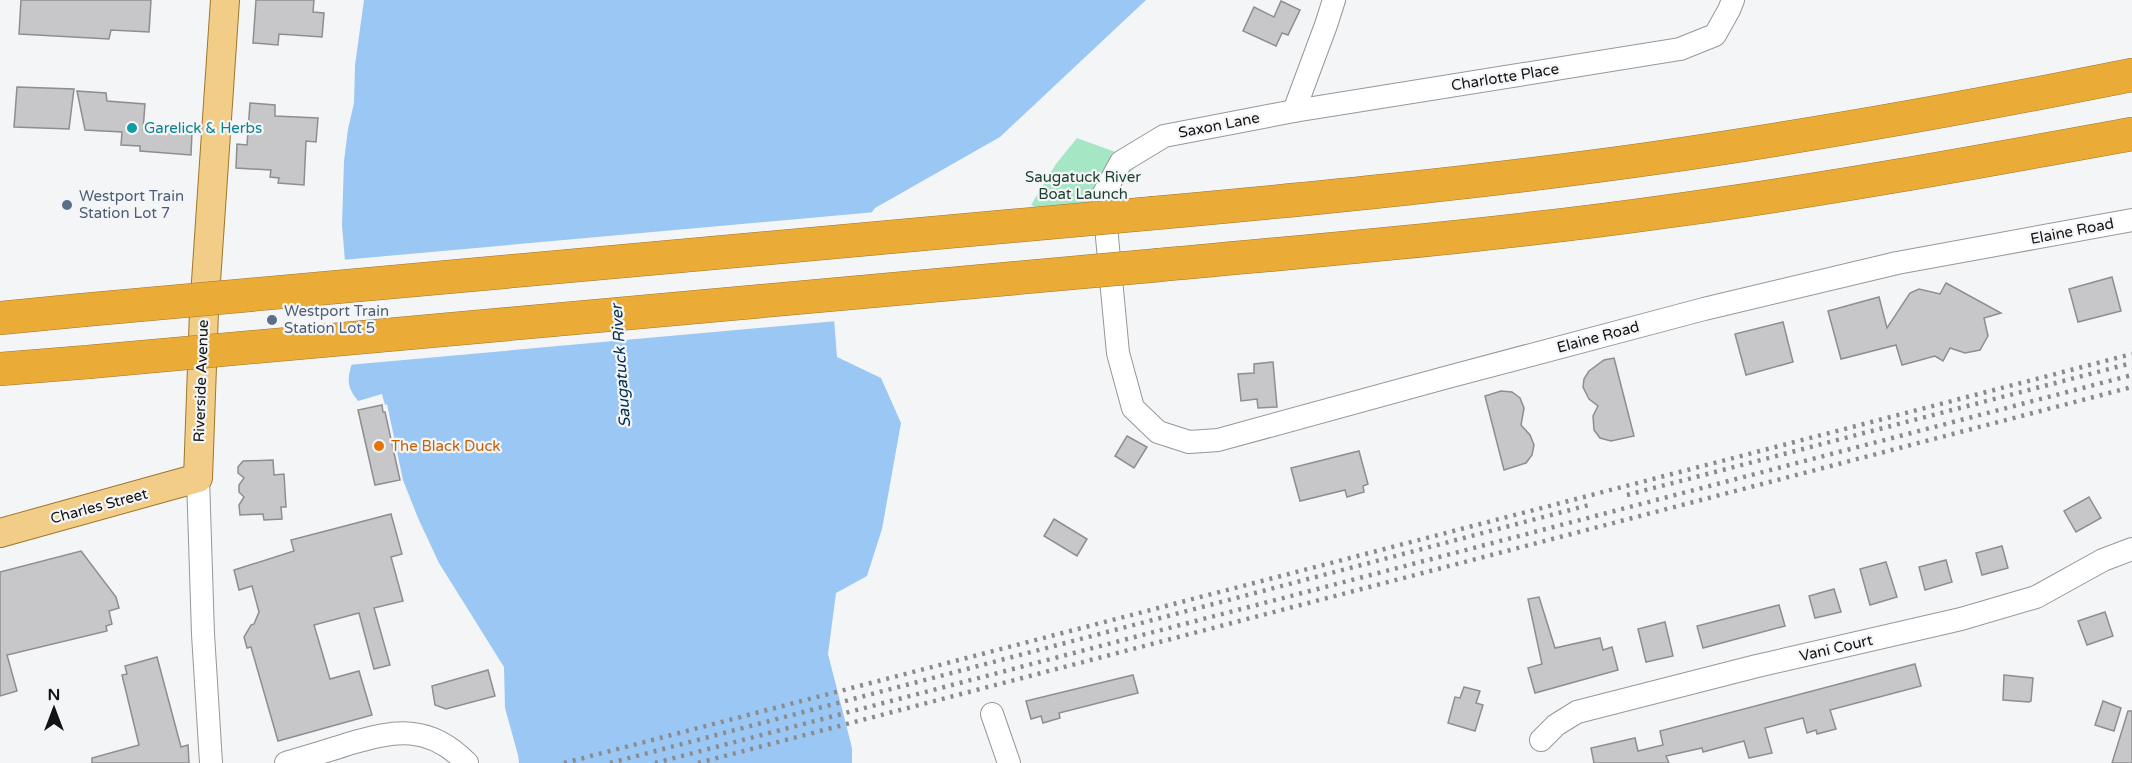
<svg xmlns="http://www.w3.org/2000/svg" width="2132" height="763" font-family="'Varela Round',sans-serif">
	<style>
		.green { fill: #a5e7c4 }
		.water { fill: #9ac7f3 }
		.pier { fill: #f4f5f7 }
		.building { fill: #c7c7ca; stroke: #8e8e90; stroke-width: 1.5 }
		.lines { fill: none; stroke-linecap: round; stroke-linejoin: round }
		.minor-casing { stroke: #979799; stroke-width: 24 }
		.major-casing { stroke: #9f762b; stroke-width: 30 }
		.highway-casing { stroke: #9f762b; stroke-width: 34 }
		.minor { stroke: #fff; stroke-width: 22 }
		.major { stroke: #f2cd87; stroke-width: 28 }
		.highway { stroke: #eaac37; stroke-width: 33 }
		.rail { stroke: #8b8b8d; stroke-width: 4.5; stroke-dasharray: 3 6; stroke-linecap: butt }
		.highway-bridge-casing { stroke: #9f762b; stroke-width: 34; stroke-linecap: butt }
		.highway-bridge { stroke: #eaac37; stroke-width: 33 }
		.culture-dot { fill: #0f9aa8; stroke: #f4f5f7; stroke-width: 2 }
		.service-dot { fill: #5c6f8a; stroke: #f4f5f7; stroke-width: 2 }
		.food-dot { fill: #e8710a; stroke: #f4f5f7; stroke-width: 2 }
		.labels { text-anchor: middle; stroke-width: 4.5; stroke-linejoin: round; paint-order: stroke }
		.street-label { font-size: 15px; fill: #131314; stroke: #f4f5f7 }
		.culture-label { font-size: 15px; fill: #0d838f; stroke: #f4f5f7; text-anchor: start }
		.park-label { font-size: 15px; fill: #1b3f2e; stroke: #f4f5f7 }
		.service-label { font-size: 15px; fill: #4e5e75; stroke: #f4f5f7; text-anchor: start }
		.food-label { font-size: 15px; fill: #c56008; stroke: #f4f5f7; text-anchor: start }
		.water-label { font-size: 16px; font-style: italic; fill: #022d4f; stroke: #f4f5f7 }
	</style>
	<rect width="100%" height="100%" fill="#f4f5f7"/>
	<polygon class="green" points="1077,138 1140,161 1124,179 1107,216 1049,214 1031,205 1056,164"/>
	<path class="water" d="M364,0h782l-146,137 -125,71 -45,59 7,90 44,21 20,45 -19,106 -15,47 -31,17 -8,61 24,94v15h-333l-1,-8 -13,-47 -1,-41 -65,-104 -21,-45 -15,-38 -16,-76 -2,1 -3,-11 -24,7c-13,-16 -10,-23 -5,-42l-11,-134 2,-64 4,-32 6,-26 1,-38z"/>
	<polygon class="pier" points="876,212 833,268 837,321 348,365 350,359 342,260"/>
	<g class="building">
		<polygon points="21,0 151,0 149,32 111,30 109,39 19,34"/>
		<polygon points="256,0 314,0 313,12 324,13 322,37 279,34 278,45 253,43"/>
		<polygon points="1281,1 1300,10 1288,35 1282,33 1276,46 1243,31 1254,7 1274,17"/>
		<polygon points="17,87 74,89 69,129 14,127"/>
		<polygon points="77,91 106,93 107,101 145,104 143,130 192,132 191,155 140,151 140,146 121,145 122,132 85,130"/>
		<polygon points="250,103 275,105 275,116 318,118 316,142 306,141 304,185 278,183 279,178 270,177 271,170 236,168 237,144 247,145"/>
		<polygon points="2112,277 2121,311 2078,322 2069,289"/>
		<polygon points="1946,283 2001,313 1984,318 1988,336 1980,350 1965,353 1950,348 1943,361 1935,356 1902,365 1896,345 1841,359 1828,311 1879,297 1887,328 1910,293 1919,289 1940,294"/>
		<polygon points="1783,322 1793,362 1746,375 1735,334"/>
		<polygon points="1614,358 1634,436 1611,441 1600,438 1594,430 1593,416 1598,406 1589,399 1583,387 1584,379 1589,371 1604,360"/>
		<polygon points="1273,362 1277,407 1258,408 1257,399 1241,401 1238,374 1254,373 1254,364"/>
		<polygon points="1501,391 1512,392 1520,398 1524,408 1521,425 1530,435 1534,445 1532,455 1526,463 1504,470 1485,396"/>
		<polygon points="382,405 383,412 385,412 400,480 375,485 358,410"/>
		<polygon points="1127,436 1147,447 1134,468 1115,456"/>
		<polygon points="1359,451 1368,484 1363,486 1364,492 1347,497 1345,490 1300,501 1291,468"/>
		<polygon points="273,460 274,475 284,474 286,507 281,507 282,519 264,520 263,514 240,515 239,505 244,497 239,492 239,485 244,478 238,473 238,467 243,461"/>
		<polygon points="2089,497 2101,518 2076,532 2064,511"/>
		<polygon points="391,514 402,554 391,557 403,601 374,608 390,665 374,669 359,613 314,625 330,679 359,671 372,715 278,741 251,647 247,648 244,637 251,625 254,624 259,612 252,586 239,590 234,570 294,551 291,540"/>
		<polygon points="1054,519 1087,539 1077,556 1044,536"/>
		<polygon points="2002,546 2008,568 1982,575 1976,553"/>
		<polygon points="81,551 116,597 119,608 109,611 112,624 106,626 107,631 7,655 17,691 0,696 0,572"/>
		<polygon points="1946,560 1952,582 1925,590 1919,567"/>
		<polygon points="1886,562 1897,597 1870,605 1860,569"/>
		<polygon points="1834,589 1841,612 1815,618 1809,596"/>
		<polygon points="1539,597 1555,648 1600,638 1603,650 1612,647 1618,670 1535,693 1528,668 1542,664 1528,599"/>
		<polygon points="1779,605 1785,626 1703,648 1697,626"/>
		<polygon points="2105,612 2113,636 2087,645 2078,621"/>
		<polygon points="1665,622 1673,656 1646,662 1638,629"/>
		<polygon points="157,657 181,747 188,745 189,763 92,763 92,758 139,745 122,675 127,674 125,666"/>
		<polygon points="1915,664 1921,686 1830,710 1836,729 1817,734 1816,730 1807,733 1803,718 1765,728 1772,753 1749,758 1744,741 1703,752 1702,748 1666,756 1669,763 1594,763 1591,748 1635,738 1638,751 1663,745 1660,731"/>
		<polygon points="488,670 495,696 446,709 435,705 432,686"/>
		<polygon points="1133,675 1138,693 1059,713 1060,718 1043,723 1041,716 1031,719 1026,701"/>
		<polygon points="2004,675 2033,678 2031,701 2029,702 2003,700"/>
		<polygon points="1464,687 1480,691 1476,703 1483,705 1475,731 1448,723 1455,697 1460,698"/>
		<polygon points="2103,701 2121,708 2114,731 2095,725"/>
		<polygon points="2128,711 2132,711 2132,763 2112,763"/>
	</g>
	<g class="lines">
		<g class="minor-casing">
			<g id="minor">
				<polyline points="1733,0 1729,10 1715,35 1680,49 1294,111 1164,136 1121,162 1103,195 1118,353 1133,408 1158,432 1189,442 1218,440 1448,377 1704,309 1897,263 2132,220"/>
				<polyline points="1294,111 1326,25 1334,0"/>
				<polyline points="198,478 203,634 211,763"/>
				<polyline points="992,714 1009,763"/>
				<polyline points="1541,740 1556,725 1577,712 1757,666 1961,619 2036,597 2103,560 2132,549"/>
				<path d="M286,763c20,-6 41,-12 62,-19 47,-14 81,-20 119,19"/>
			</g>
		</g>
		<g class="major-casing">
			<polyline id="major" points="0,533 198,478 204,311 225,0"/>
		</g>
		<g class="highway-casing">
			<g id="highway">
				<path d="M1155,213c165,-15 329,-31 493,-54 162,-23 323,-52 484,-84"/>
				<path d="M1160,265c170,-16 341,-30 510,-54 155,-21 308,-49 462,-77"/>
				<polyline points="0,318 83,310"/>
				<polyline points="0,369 88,362"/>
			</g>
		</g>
		<use href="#minor" class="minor"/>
		<use href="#major" class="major"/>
		<use href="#highway" class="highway"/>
		<g class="rail">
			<polyline points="1627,495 2132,363"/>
			<polyline points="564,763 2132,354"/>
			<polyline points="610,763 1589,505"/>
			<polyline points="655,763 2132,375"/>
			<polyline points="698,763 2132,387"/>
		</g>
		<g class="highway-bridge-casing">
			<g id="highway-bridge">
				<polyline points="83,310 1155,213"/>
				<polyline points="88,362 1160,265"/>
			</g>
		</g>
		<use href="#highway-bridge" class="highway-bridge"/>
	</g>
	<circle class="culture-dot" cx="132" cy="128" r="6"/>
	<g class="service-dot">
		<circle cx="67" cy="205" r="6"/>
		<circle cx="272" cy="320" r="6"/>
	</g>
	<circle class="food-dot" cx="379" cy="446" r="6"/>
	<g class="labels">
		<g class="street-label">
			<text transform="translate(1505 77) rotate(-9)" y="5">Charlotte Place</text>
			<text transform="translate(1219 125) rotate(-11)" y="5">Saxon Lane</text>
			<text transform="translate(2072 231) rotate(-11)" y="5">Elaine Road</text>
			<text transform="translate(1598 337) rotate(-15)" y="5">Elaine Road</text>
			<text transform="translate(201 381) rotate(-88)" y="5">Riverside Avenue</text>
			<text transform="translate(99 506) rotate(-15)" y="5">Charles Street</text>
			<text transform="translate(1836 648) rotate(-13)" y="5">Vani Court</text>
		</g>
		<g class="culture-label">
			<text x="144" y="133">Garelick &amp; Herbs</text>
		</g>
		<g class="park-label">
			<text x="1083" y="182">Saugatuck River<tspan x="1083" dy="17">Boat Launch</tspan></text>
		</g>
		<g class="service-label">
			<text x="79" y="201">Westport Train<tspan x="79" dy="17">Station Lot 7</tspan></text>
			<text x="284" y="316">Westport Train<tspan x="284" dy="17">Station Lot 5</tspan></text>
		</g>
		<g class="food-label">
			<text x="391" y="451">The Black Duck</text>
		</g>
		<g class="water-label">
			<text transform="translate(620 366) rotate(-94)" y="6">Saugatuck River</text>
		</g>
	</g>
	<g transform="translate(54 709)" stroke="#f4f5f7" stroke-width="4.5" paint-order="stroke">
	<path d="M0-4.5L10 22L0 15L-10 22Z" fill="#131314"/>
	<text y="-9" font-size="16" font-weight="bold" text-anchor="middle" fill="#131314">N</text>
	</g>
</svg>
